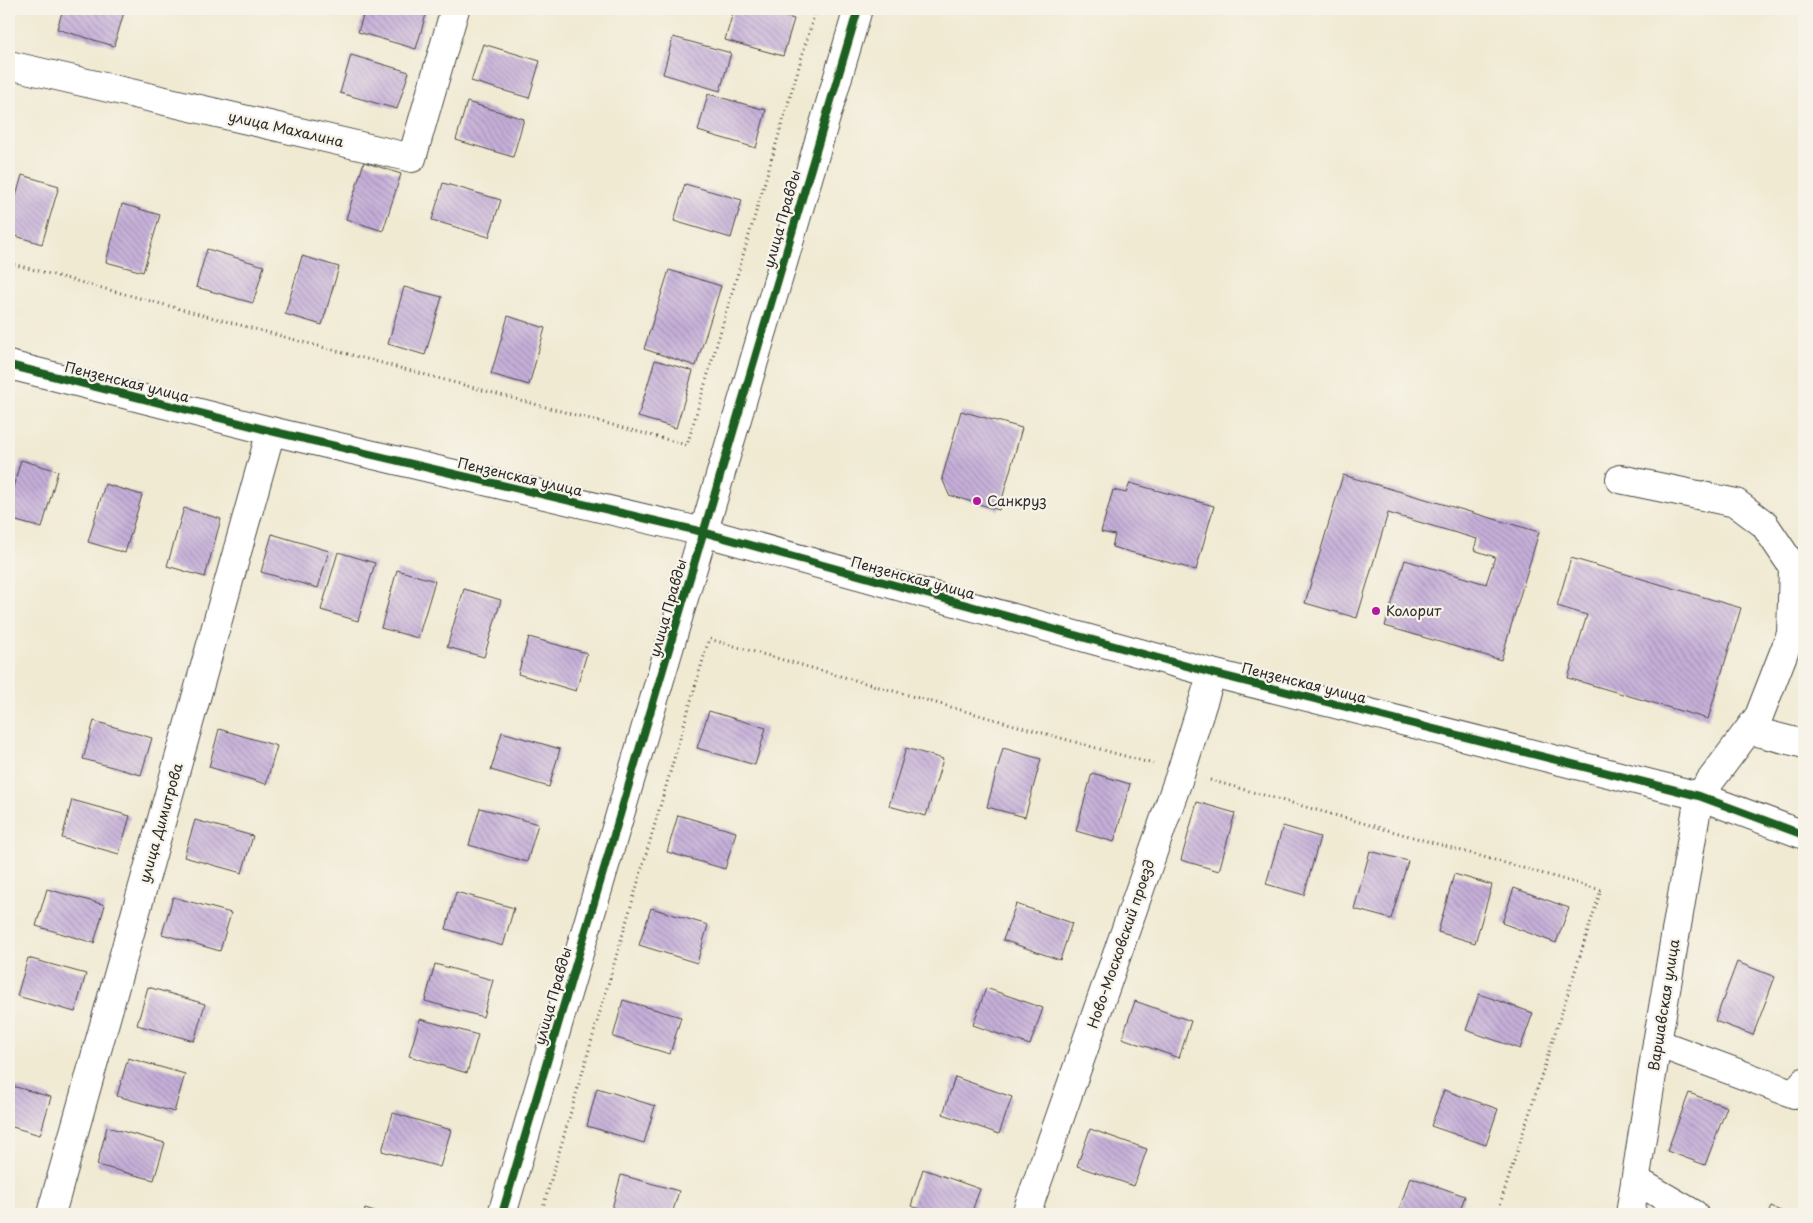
<svg xmlns="http://www.w3.org/2000/svg" width="1813" height="1223" font-family="'Playpen Sans',sans-serif">
	<style>
		.building { fill: url(#building-back-hatch) }
		.lines { fill: none; stroke-linecap: round; stroke-linejoin: round }
		.minor-casing { stroke: #494844; stroke-width: 30 }
		.path { stroke: #494844; stroke-width: 3; stroke-dasharray: 1 4; stroke-linecap: butt }
		.minor { stroke: #fff; stroke-width: 28 }
		.cycleway-casing { stroke: #f7f3e8; stroke-width: 11 }
		.cycleway { stroke: #1b5e20; stroke-width: 8 }
		.poi-dot { fill: #b5179e; stroke: #f7f3e8; stroke-width: 2 }
		.labels { text-anchor: middle; stroke-width: 4.5; stroke-linejoin: round; paint-order: stroke }
		.street-label { font-size: 14px; fill: #2b2b2b; stroke: #f7f3e8 }
		.poi-label { font-size: 14px; fill: #2b2b2b; stroke: #f7f3e8; text-anchor: start }
	</style>
	<defs>
		<pattern id="building-back-hatch" width="6" height="6" patternUnits="userSpaceOnUse" patternTransform="scale(1.25)"><rect width="6" height="6" fill="#c6afd9"/><path d="M-1 5l2 2M0 0l6 6M5-1l2 2" fill="none" stroke="#a18fb0"/></pattern>
	</defs>
	<rect width="100%" height="100%" fill="#f7f3e8"/>
	<filter id="ink" filterUnits="userSpaceOnUse"><feTurbulence type="fractalNoise" baseFrequency=".02" numOctaves="2"/><feDisplacementMap in="SourceGraphic" scale="10" xChannelSelector="R" yChannelSelector="G"/><feConvolveMatrix kernelMatrix="1 2 1 2 8 2 1 2 1" color-interpolation-filters="sRGB"/></filter>
	<filter id="wash" filterUnits="userSpaceOnUse"><feTurbulence type="fractalNoise" baseFrequency=".0096" numOctaves="4" result="noise"/><feDisplacementMap in="SourceGraphic" scale="20" xChannelSelector="R" yChannelSelector="G"/><feGaussianBlur stdDeviation="1.12" result="paint"/><feColorMatrix in="noise" values="0 0 0 0 0 0 0 0 0 0 0 0 0 0 0 0 0 1.4 0 .05"/><feComposite in="paint" operator="in"/></filter>
	<g filter="url(#wash)">
		<rect width="100%" height="100%" fill="#f0ead3"/>
		<g id="blocks">
			<g class="building">
				<polygon points="63,9 125,9 114,46 57,29"/>
				<polygon points="365,9 418,9 427,11 416,49 358,32"/>
				<polygon points="734,9 760,9 794,19 783,56 725,40"/>
				<polygon points="673,37 731,53 720,91 663,74"/>
				<polygon points="483,44 540,61 529,98 471,81"/>
				<polygon points="351,55 409,72 397,109 340,93"/>
				<polygon points="708,94 766,110 756,148 698,131"/>
				<polygon points="467,102 524,119 513,157 456,140"/>
				<polygon points="364,162 401,174 383,231 346,219"/>
				<polygon points="22,175 59,186 42,244 9,234 9,221"/>
				<polygon points="443,183 501,200 489,237 432,220"/>
				<polygon points="685,184 742,200 731,238 674,221"/>
				<polygon points="122,204 160,215 143,272 106,262"/>
				<polygon points="207,249 264,266 253,303 196,287"/>
				<polygon points="302,256 339,267 322,325 285,314"/>
				<polygon points="669,270 721,286 696,366 644,349"/>
				<polygon points="404,287 442,297 425,355 388,344"/>
				<polygon points="508,316 545,328 529,385 491,374"/>
				<polygon points="655,360 693,371 676,428 638,417"/>
				<polygon points="961,411 1022,428 999,510 949,495 942,478"/>
				<polygon points="21,460 58,471 42,528 9,519 9,501"/>
				<polygon points="1343,475 1539,532 1501,660 1385,626 1405,560 1486,584 1495,557 1474,550 1477,539 1388,513 1357,618 1305,603"/>
				<polygon points="1130,483 1214,506 1196,570 1112,547 1115,535 1101,532 1113,490 1126,493"/>
				<polygon points="105,484 142,495 125,553 88,542"/>
				<polygon points="184,508 221,519 205,577 167,566"/>
				<polygon points="272,534 329,551 318,588 261,572"/>
				<polygon points="338,552 375,563 358,621 321,610"/>
				<polygon points="1571,558 1741,608 1708,719 1568,678 1587,615 1557,606"/>
				<polygon points="397,570 435,581 418,638 381,628"/>
				<polygon points="464,589 501,600 484,657 447,647"/>
				<polygon points="529,637 587,653 576,691 518,674"/>
				<polygon points="709,711 766,728 755,765 697,748"/>
				<polygon points="94,721 152,738 141,775 83,759"/>
				<polygon points="219,729 277,746 266,784 209,767"/>
				<polygon points="502,732 560,749 549,787 491,770"/>
				<polygon points="906,748 943,759 926,816 889,806"/>
				<polygon points="1003,748 1041,759 1025,817 987,807"/>
				<polygon points="1092,773 1130,784 1114,842 1076,831"/>
				<polygon points="72,800 130,816 119,854 62,838"/>
				<polygon points="1197,802 1235,813 1219,871 1181,860"/>
				<polygon points="480,808 538,824 527,862 469,845"/>
				<polygon points="678,815 736,832 725,869 667,852"/>
				<polygon points="195,820 253,836 242,873 184,857"/>
				<polygon points="1283,826 1320,837 1304,895 1266,884"/>
				<polygon points="1370,851 1408,861 1391,919 1354,909"/>
				<polygon points="1454,874 1492,885 1475,943 1438,932"/>
				<polygon points="1514,888 1569,908 1556,943 1502,923"/>
				<polygon points="47,889 105,905 94,943 36,926"/>
				<polygon points="456,892 514,908 503,946 446,929"/>
				<polygon points="173,897 231,913 220,951 162,934"/>
				<polygon points="1016,904 1072,923 1060,960 1003,940"/>
				<polygon points="651,908 708,925 697,963 639,945"/>
				<polygon points="28,958 86,974 75,1012 17,996"/>
				<polygon points="1737,962 1775,977 1753,1035 1715,1021"/>
				<polygon points="435,964 493,980 483,1017 425,1001"/>
				<polygon points="148,987 205,1004 194,1041 137,1025"/>
				<polygon points="986,988 1043,1008 1030,1045 973,1025"/>
				<polygon points="1479,994 1533,1013 1520,1049 1466,1030"/>
				<polygon points="623,1000 681,1017 670,1054 613,1037"/>
				<polygon points="1135,1001 1191,1021 1179,1058 1122,1038"/>
				<polygon points="420,1019 478,1035 467,1073 409,1056"/>
				<polygon points="128,1058 185,1074 174,1112 117,1096"/>
				<polygon points="955,1077 1012,1097 999,1134 943,1114"/>
				<polygon points="9,1085 51,1097 40,1135 9,1126"/>
				<polygon points="597,1088 655,1106 644,1143 587,1126"/>
				<polygon points="1444,1090 1498,1109 1486,1145 1431,1126"/>
				<polygon points="1689,1093 1727,1107 1705,1165 1667,1151"/>
				<polygon points="393,1113 451,1130 440,1167 382,1151"/>
				<polygon points="107,1127 165,1143 154,1180 97,1165"/>
				<polygon points="1090,1129 1147,1149 1134,1186 1077,1166"/>
				<polygon points="923,1169 980,1189 971,1214 935,1214 911,1206"/>
				<polygon points="621,1175 679,1191 672,1214 618,1214 611,1212"/>
				<polygon points="1410,1177 1465,1196 1459,1214 1403,1214 1398,1213"/>
				<polygon points="1771,1207 1788,1214 1768,1214"/>
				<polygon points="365,1209 381,1214 364,1214"/>
			</g>
		</g>
	</g>
	<g filter="url(#ink)">
		<use href="#blocks" fill-opacity="0" stroke="#494844" stroke-width="1"/>
		<g class="lines">
			<g class="minor-casing">
				<g id="minor">
					<polyline points="9,65 412,158 455,9"/>
					<polyline points="9,365 271,431 703,532 1212,673 1699,796 1804,835"/>
					<polyline points="1620,479 1736,503 1764,524 1793,567 1791,634 1759,716 1699,796 1657,1043 1630,1214"/>
					<polyline points="1749,730 1804,744"/>
					<polyline points="1657,1043 1794,1094 1804,1082"/>
					<polyline points="1637,1181 1694,1214"/>
					<polyline points="51,1214 271,431"/>
					<polyline points="502,1214 858,9"/>
					<polyline points="1026,1214 1181,772 1212,673"/>
				</g>
			</g>
			<g class="path">
				<polyline points="9,263 687,445 816,9"/>
				<polyline points="1210,780 1601,890 1497,1214"/>
				<polyline points="541,1214 709,639 1153,764"/>
			</g>
			<use href="#minor" class="minor"/>
			<g class="cycleway-casing">
				<g id="cycleway">
					<polyline points="9,365 271,431 703,532 1212,673 1699,796 1804,835"/>
					<polyline points="502,1214 858,9"/>
				</g>
			</g>
			<use href="#cycleway" class="cycleway"/>
		</g>
	</g>
	<g class="poi-dot">
		<circle cx="977" cy="501" r="5"/>
		<circle cx="1376" cy="611" r="5"/>
	</g>
	<g class="labels">
		<g class="street-label">
			<text transform="translate(286 129) rotate(13)" y="5">улица Махалина</text>
			<text transform="translate(782 219) rotate(-74)" y="5">улица Правды</text>
			<text transform="translate(127 382) rotate(14)" y="5">Пензенская улица</text>
			<text transform="translate(520 477) rotate(13)" y="5">Пензенская улица</text>
			<text transform="translate(913 578) rotate(15)" y="5">Пензенская улица</text>
			<text transform="translate(668 608) rotate(-74)" y="5">улица Правды</text>
			<text transform="translate(1304 683) rotate(14)" y="5">Пензенская улица</text>
			<text transform="translate(161 823) rotate(-74)" y="5">улица Димитрова</text>
			<text transform="translate(1121 944) rotate(-71)" y="5">Ново-Московский проезд</text>
			<text transform="translate(553 996) rotate(-74)" y="5">улица Правды</text>
			<text transform="translate(1664 1005) rotate(-81)" y="5">Варшавская улица</text>
		</g>
		<g class="poi-label">
			<text x="987" y="506">Санкруз</text>
			<text x="1386" y="616">Колорит</text>
		</g>
	</g>
	<rect width="1813" height="1223" fill="none" stroke="#f7f3e8" stroke-width="30"/>
</svg>
